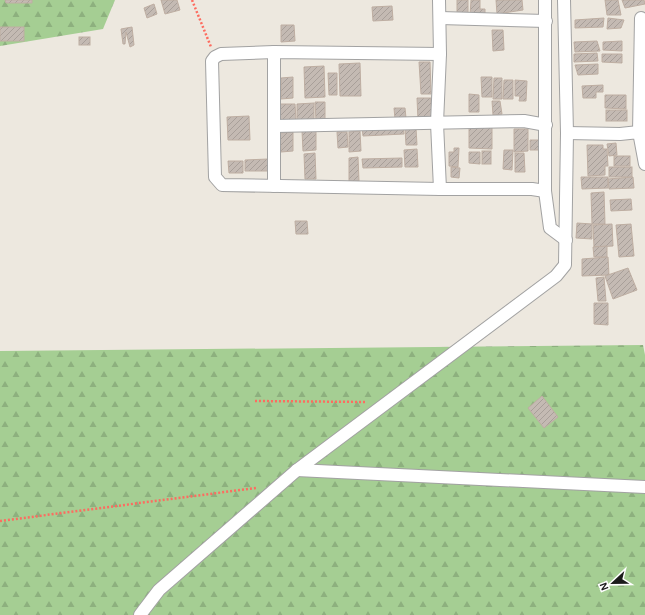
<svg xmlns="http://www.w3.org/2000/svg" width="645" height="615" font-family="'Alegreya Sans',sans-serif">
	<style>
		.forest { fill: url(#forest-firs) }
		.building { fill: url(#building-hatch); stroke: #beaea2 }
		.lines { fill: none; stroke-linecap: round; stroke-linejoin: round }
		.street-casing { stroke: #a2a2a2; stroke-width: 14 }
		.path { stroke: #fd6c60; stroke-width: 2.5; stroke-dasharray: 2 2; stroke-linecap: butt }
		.street { stroke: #fff; stroke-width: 12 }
	</style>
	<defs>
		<pattern id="forest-firs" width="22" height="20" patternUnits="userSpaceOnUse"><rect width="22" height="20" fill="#a5ce93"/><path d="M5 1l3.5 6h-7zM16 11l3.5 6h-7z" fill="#8db07e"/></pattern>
		<pattern id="building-hatch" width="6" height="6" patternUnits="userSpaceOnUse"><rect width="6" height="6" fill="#c4bab3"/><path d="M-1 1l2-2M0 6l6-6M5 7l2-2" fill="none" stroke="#a89f99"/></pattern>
	</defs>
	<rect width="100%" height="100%" fill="#ede8df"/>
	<g class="forest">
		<polygon points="0,0 115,0 103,29 0,46"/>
		<polygon points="643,345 645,355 645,615 0,615 0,351"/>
	</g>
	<g class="building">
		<polygon points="5,0 32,0 32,3 6,3"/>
		<polygon points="161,0 177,0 180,10 165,14"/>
		<rect x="457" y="0" width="11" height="13"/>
		<polygon points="471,0 480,0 480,9 485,9 485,17 470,16"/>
		<polygon points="496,0 522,0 523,10 497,14"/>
		<polygon points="605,0 618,0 621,15 607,15"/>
		<polygon points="622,0 644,0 645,4 625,8"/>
		<polygon points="154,4 157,14 147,18 144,8"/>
		<polygon points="392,6 393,20 373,21 372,7"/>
		<polygon points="604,18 603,27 575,28 575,20"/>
		<polygon points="608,18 624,20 621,28 607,29"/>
		<polygon points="281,25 294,25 295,41 281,42"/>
		<rect x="0" y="27" width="24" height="14"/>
		<polygon points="132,27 134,45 130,47 126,32 125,44 123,44 121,29"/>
		<polygon points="492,30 503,30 504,50 493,51"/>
		<rect x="79" y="37" width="11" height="8"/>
		<polygon points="597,41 600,51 575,52 574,42"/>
		<polygon points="622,41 622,51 603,50 603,42"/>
		<polygon points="597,53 598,61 574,62 574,54"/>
		<polygon points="602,54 622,54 622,63 602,62"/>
		<polygon points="419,62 430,62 431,94 421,94"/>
		<polygon points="360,63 361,96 340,96 339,64"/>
		<polygon points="598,64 598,74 578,75 575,65"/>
		<polygon points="324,66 325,97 305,98 304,67"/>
		<polygon points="328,73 337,73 337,95 329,95"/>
		<polygon points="293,77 293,98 281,99 281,78"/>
		<polygon points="481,77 492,77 492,97 482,97"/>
		<polygon points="494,78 502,78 502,99 493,99"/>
		<polygon points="504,80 513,80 513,99 503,99"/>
		<polygon points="515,80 527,81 526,101 519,101 520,96 515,96"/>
		<polygon points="603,85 603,92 596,92 596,98 583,98 582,86"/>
		<polygon points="469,94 479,95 479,112 469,112"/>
		<polygon points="605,95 626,95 626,109 605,108"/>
		<polygon points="417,98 431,98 432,120 418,120"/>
		<polygon points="492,101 500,101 502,114 493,115"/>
		<polygon points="315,102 325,102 325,121 316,121"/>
		<polygon points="314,103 314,119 297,120 297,104"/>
		<polygon points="280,104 295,104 296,120 280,121"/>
		<polygon points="394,108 405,108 406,118 395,119"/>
		<rect x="606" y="110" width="21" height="11"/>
		<polygon points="249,116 250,140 228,140 227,117"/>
		<polygon points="469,125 492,126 492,149 469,148"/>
		<polygon points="403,126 404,134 363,136 362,127"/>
		<polygon points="416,128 417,145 406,145 405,129"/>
		<polygon points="514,129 528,129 528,151 514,152"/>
		<polygon points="302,131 316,131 316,150 303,151"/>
		<polygon points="360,131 361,151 349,152 349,132"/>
		<polygon points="293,132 293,151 281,152 280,133"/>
		<polygon points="337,132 347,132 348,147 338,148"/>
		<polygon points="530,140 540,140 539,150 530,150"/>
		<polygon points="616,143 617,155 609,156 607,144"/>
		<polygon points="587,145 603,145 603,149 607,149 608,166 605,166 605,175 588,176"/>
		<polygon points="454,148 459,148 458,167 449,166 449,152 454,152"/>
		<polygon points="417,149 418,167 405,167 404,150"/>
		<polygon points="504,150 513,150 512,170 503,169"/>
		<rect x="482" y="151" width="9" height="13"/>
		<polygon points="469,152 480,152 480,164 469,163"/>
		<polygon points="315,153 316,179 305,179 304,154"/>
		<polygon points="515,153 524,153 525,172 515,172"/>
		<rect x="614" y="156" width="16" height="10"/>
		<polygon points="358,157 359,181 349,181 349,158"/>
		<polygon points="402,158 402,167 363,168 362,159"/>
		<polygon points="268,159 268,171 245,171 245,160"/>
		<polygon points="228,161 243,161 243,173 229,173"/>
		<polygon points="451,167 460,168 459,178 451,177"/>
		<rect x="609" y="167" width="23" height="10"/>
		<polygon points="581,177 608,177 608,188 582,189"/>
		<polygon points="633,177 634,188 609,189 608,179"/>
		<polygon points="604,192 605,224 592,224 591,193"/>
		<polygon points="631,199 632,210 611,211 610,200"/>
		<polygon points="295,221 307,221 308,234 296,234"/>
		<polygon points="577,223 592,224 592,239 576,238"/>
		<polygon points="612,224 613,246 594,247 593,225"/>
		<polygon points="631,224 634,256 619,257 616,225"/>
		<polygon points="607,246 607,257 594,257 593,247"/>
		<polygon points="608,257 609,275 582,276 582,259"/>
		<polygon points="628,268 637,290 613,299 605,276"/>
		<polygon points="604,277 606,301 598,301 596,278"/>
		<polygon points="594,303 608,303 608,325 594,324"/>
		<polygon points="542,396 558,417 544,428 528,408"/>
	</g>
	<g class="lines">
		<g class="street-casing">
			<g id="street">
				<polyline points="439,0 440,54 437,123 440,189"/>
				<polyline points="440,18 546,21"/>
				<polyline points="641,18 639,132 645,131"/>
				<polyline points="274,52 274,186"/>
				<polyline points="440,54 274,52 221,54 215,57 212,61 215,177 222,185 440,189 532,189 545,191 545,0"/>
				<polyline points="275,126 524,121 546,125"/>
				<polyline points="567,133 620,134 639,132 645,164"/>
				<polyline points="545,191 550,228 566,240"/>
				<polyline points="297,470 645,487"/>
				<polyline points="140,615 159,590 297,470 556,276 565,265 567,133 564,0"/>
			</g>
		</g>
		<g class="path">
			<polyline points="192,0 211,47"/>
			<polyline points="255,401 367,402"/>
			<polyline points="0,521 256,488"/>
		</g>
		<use href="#street" class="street"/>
	</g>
	<g transform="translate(613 583) rotate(248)" stroke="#ffffff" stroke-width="3" paint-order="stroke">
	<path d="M0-3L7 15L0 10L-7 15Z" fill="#1b1b1b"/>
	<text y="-6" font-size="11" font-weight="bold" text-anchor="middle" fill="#1b1b1b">N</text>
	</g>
</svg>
